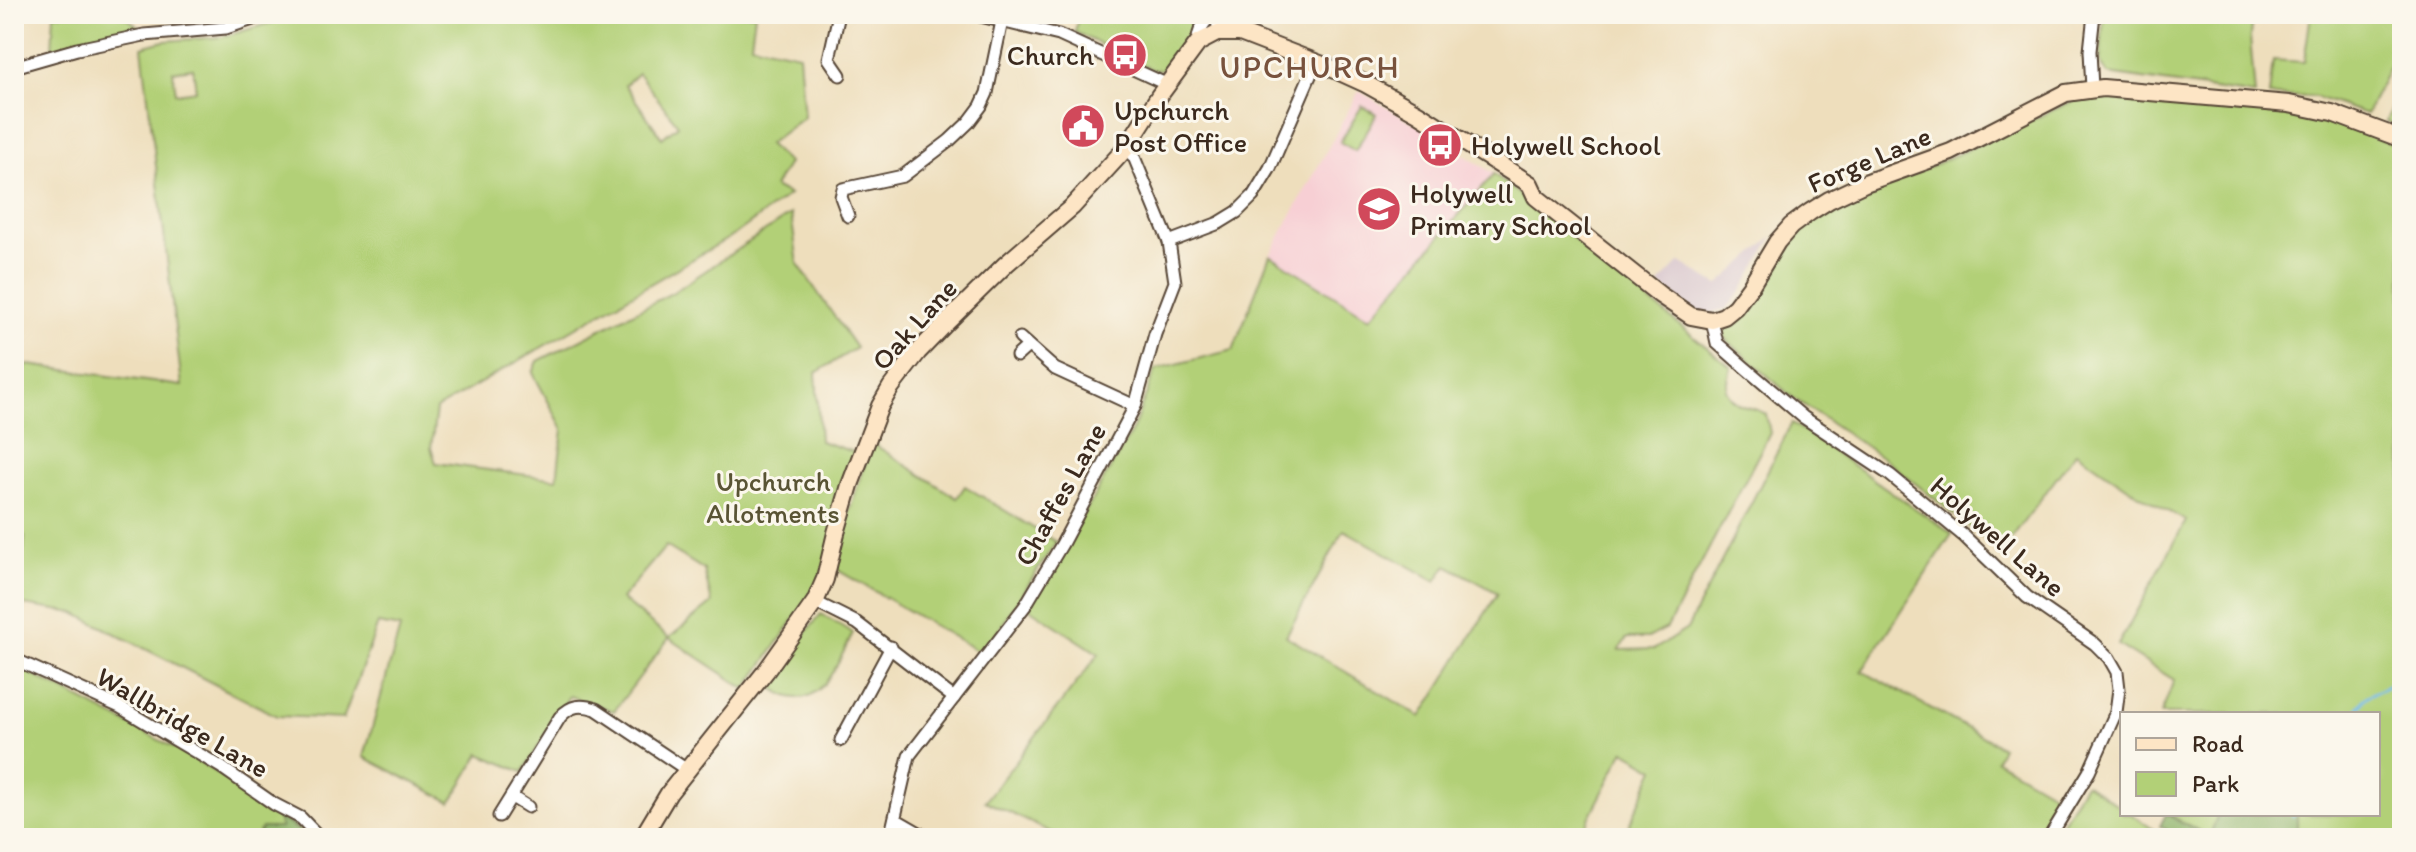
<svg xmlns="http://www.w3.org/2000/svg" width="2416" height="852" font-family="Itim,sans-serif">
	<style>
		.built { fill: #f7cfd4 }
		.industrial { fill: #d2bdc8 }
		.green { fill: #b2d077; stroke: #767d4a; stroke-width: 2; fill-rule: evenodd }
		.forest { fill: #8db268; stroke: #646e43; stroke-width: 2 }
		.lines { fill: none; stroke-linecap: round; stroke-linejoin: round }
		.stream { stroke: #75bbec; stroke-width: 3 }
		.street-casing { stroke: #564536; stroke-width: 15 }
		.secondary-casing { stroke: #564536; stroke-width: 20 }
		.street { stroke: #fff; stroke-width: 11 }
		.secondary { stroke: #fde5c5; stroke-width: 16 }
		.labels { text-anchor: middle; stroke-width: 6; stroke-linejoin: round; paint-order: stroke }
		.poi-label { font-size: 28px; fill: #3b2a1e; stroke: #fbf7ec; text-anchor: start }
		.street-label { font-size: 28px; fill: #3b2a1e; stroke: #fbf7ec }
		.park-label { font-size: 28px; fill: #595434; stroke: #fbf7ec }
		.quarter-label { font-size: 32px; letter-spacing: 2px; fill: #78523d; stroke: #fbf7ec }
	</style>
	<rect width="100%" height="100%" fill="#fbf7ec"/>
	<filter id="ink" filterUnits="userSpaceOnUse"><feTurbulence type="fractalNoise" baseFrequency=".0125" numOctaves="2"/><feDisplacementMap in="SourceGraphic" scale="16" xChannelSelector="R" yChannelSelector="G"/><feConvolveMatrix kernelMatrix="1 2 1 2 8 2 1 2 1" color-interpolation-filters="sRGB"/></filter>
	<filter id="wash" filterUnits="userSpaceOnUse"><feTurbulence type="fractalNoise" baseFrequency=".006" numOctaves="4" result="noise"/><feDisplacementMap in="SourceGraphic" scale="32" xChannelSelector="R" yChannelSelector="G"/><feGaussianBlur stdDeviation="1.8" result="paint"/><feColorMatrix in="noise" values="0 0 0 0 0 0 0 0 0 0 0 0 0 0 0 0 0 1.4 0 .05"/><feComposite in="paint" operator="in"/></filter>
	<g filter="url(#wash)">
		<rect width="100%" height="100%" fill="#eedebc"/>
		<polygon class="built" points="1359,91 1419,126 1494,174 1370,318 1270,255"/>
		<polygon class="industrial" points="1773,237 1742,291 1726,309 1705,314 1687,306 1659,284 1680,262 1718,285"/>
		<g class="green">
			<polygon points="54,14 114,14 127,18 144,31 52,50"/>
			<path d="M302,14h453l-4,30 48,10 5,63 -36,27 20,19 -14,24 15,8 -55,40 -298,174 -5,39 5,15 121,16 6,-50 -30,-56 5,-12 134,-68 119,-79 7,50 58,84 -40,25 4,68 37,12 -38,130 -73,106 -77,-51 -55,73 -45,-15 -46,76 -43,-18 -29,48 -87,-45 36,-129 -22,-4 -35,95 -66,-3 -202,-103 -58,-9 8,-68 -11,-2v-171l168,23 -40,-339 22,-6 58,-4zM193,68l3,22 -20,3 -3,-22zM638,73l40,52 -16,13 -37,-53zM666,546l38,24 8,33 -43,35 -48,-39z"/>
			<polygon points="1079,14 1203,14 1170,68 1153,70 1075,32"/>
			<polygon points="2104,14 2272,14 2252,16 2250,37 2255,95 2108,74 2100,62"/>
			<polygon points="2311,14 2402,14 2402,41 2366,114 2316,97 2269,96 2273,60 2304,62"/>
			<polygon points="2402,82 2402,129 2386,121"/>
			<polygon points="2088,94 2317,115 2402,148 2402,838 2297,838 2297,814 2378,814 2378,714 2161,714 2174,680 2118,645 2186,521 2134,492 2076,452 2001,552 1886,460 1792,397 1721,335 1751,300 1788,237 1833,205 1877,191"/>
			<polygon points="1362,106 1377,114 1355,151 1340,142"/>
			<path d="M1494,174l237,193 -5,23c13,22 21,13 40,24l4,19 -103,195 -19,10h-21l-8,12 36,-1 32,-20 105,-206 160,111 -90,137 140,76 -6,13 67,39 -24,39h-416l32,-69 -31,-18 -45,87h-516l-78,-37 114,-147 -70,-46 103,-177 24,-62 77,-19 37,-95 100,63zM1344,530l92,51 11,-16 51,28 -77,124 -135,-81z"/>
			<polygon points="872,443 957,498 965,486 1056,542 983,654 834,568 847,518"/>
			<path d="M821,614l32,19c-13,24 -30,76 -66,63 -7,-2 -15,-9 -22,-13z"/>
			<polygon points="14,665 194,758 313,838 14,838"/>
			<polygon points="2085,783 2122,808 2122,814 2131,814 2166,838 2053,838"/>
			<polygon points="2167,814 2218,814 2210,837"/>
		</g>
		<g class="forest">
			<polygon points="2166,814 2210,837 2218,814 2297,814 2297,838 2181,838 2160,826"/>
			<polygon points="277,816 309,838 274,834 262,836 259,832 262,828 281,828"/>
		</g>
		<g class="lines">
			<g class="stream">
				<polyline points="2355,714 2364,698 2402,679"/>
				<polyline points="2293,816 2294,814"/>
			</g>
		</g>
	</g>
	<g filter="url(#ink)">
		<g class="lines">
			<g class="street-casing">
				<g id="street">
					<polyline points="839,14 829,59 840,75"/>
					<polyline points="972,14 1059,35 1168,85"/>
					<path d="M1198,43c-1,-12 7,-24 18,-29l3,18"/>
					<polyline points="14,67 77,49 144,35 226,28 268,14"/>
					<polyline points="2092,88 2090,51 2094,14"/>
					<polyline points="848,216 841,197 843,189 903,176 949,141 969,122 981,106 987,93 1002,21"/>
					<polyline points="1169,242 1219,223 1237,212 1253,196 1270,168 1316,62"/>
					<polyline points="1712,320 1717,343 1743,366 1803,417 1890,475 1965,537 2027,597 2095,644 2109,658 2117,672 2119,689 2116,712 2089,772 2049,838"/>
					<polyline points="1020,338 1055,369 1135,406"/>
					<polyline points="1017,356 1028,346"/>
					<polyline points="815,602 857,623 954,698"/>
					<polyline points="14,659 120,707 221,767 274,804 301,818 320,838"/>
					<polyline points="841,740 891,647"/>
					<polyline points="512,797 528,807"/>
					<path d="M499,816l61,-99c11,-12 21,-13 36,-8l91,61"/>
					<polyline points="895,819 928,838"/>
					<polyline points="890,838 909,756 1025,606 1062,544 1135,406 1155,334 1175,282 1169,242 1134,157 1126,148"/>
				</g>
			</g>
			<g class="secondary-casing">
				<polyline id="secondary" points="642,838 669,793 766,671 815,602 825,579 836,533 850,485 880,406 891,387 918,352 949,320 1006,264 1072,207 1126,148 1159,96 1198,43 1217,33 1240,33 1333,69 1366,84 1418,113 1530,184 1536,197 1660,295 1691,316 1712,320 1724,316 1735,307 1750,287 1777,242 1791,226 1810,212 1829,200 1865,183 1951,152 2066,93 2103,88 2289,104 2332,113 2402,139"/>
			</g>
			<use href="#street" class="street"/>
			<use href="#secondary" class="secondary"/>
		</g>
	</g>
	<defs>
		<g id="bus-disc" transform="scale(2.3)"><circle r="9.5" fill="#d1495b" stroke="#fbf7ec"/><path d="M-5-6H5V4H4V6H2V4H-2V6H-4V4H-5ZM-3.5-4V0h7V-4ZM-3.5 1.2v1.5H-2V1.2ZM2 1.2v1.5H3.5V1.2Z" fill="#fff"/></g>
		<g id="civic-disc" transform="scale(2.3)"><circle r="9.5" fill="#d1495b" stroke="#fbf7ec"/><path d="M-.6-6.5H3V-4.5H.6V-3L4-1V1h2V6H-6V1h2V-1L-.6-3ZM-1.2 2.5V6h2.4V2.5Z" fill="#fff"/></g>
		<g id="school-disc" transform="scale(2.3)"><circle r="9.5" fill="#d1495b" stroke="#fbf7ec"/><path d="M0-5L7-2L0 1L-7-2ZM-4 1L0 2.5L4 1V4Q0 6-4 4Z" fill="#fff"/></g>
	</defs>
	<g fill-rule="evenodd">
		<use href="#bus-disc" x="1125" y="55"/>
		<use href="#civic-disc" x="1083" y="126"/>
		<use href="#bus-disc" x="1440" y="145"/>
		<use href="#school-disc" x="1379" y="209"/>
	</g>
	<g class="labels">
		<g class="poi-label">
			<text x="1094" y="65" text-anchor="end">Church</text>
			<text x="1114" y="120">Upchurch<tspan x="1114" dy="32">Post Office</tspan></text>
			<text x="1471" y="155">Holywell School</text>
			<text x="1410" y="203">Holywell<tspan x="1410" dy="32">Primary School</tspan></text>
		</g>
		<g class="street-label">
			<text transform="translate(1869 159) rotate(-23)" y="10">Forge Lane</text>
			<text transform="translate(914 324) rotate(-48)" y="10">Oak Lane</text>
			<text transform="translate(1060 494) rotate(-61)" y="10">Chaffes Lane</text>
			<text transform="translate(1998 536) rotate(41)" y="10">Holywell Lane</text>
			<text transform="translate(183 722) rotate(30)" y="10">Wallbridge Lane</text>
		</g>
		<g class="park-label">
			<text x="773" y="491">Upchurch<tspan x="773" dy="32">Allotments</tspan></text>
		</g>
		<g class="quarter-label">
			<text x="1310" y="78">UPCHURCH</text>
		</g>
	</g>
	<rect width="2416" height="852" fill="none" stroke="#fbf7ec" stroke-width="48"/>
	<rect x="2120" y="712" width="260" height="104" fill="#fbf7ec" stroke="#aea59a" stroke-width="2"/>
	<rect x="2136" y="738" width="40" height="12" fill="#fde5c5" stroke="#aea59a" stroke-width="2"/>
	<text x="2192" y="752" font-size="24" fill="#3b2a1e">Road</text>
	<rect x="2136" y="772" width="40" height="24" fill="#b2d077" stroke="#aea59a" stroke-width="2"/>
	<text x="2192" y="792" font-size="24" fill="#3b2a1e">Park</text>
</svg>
